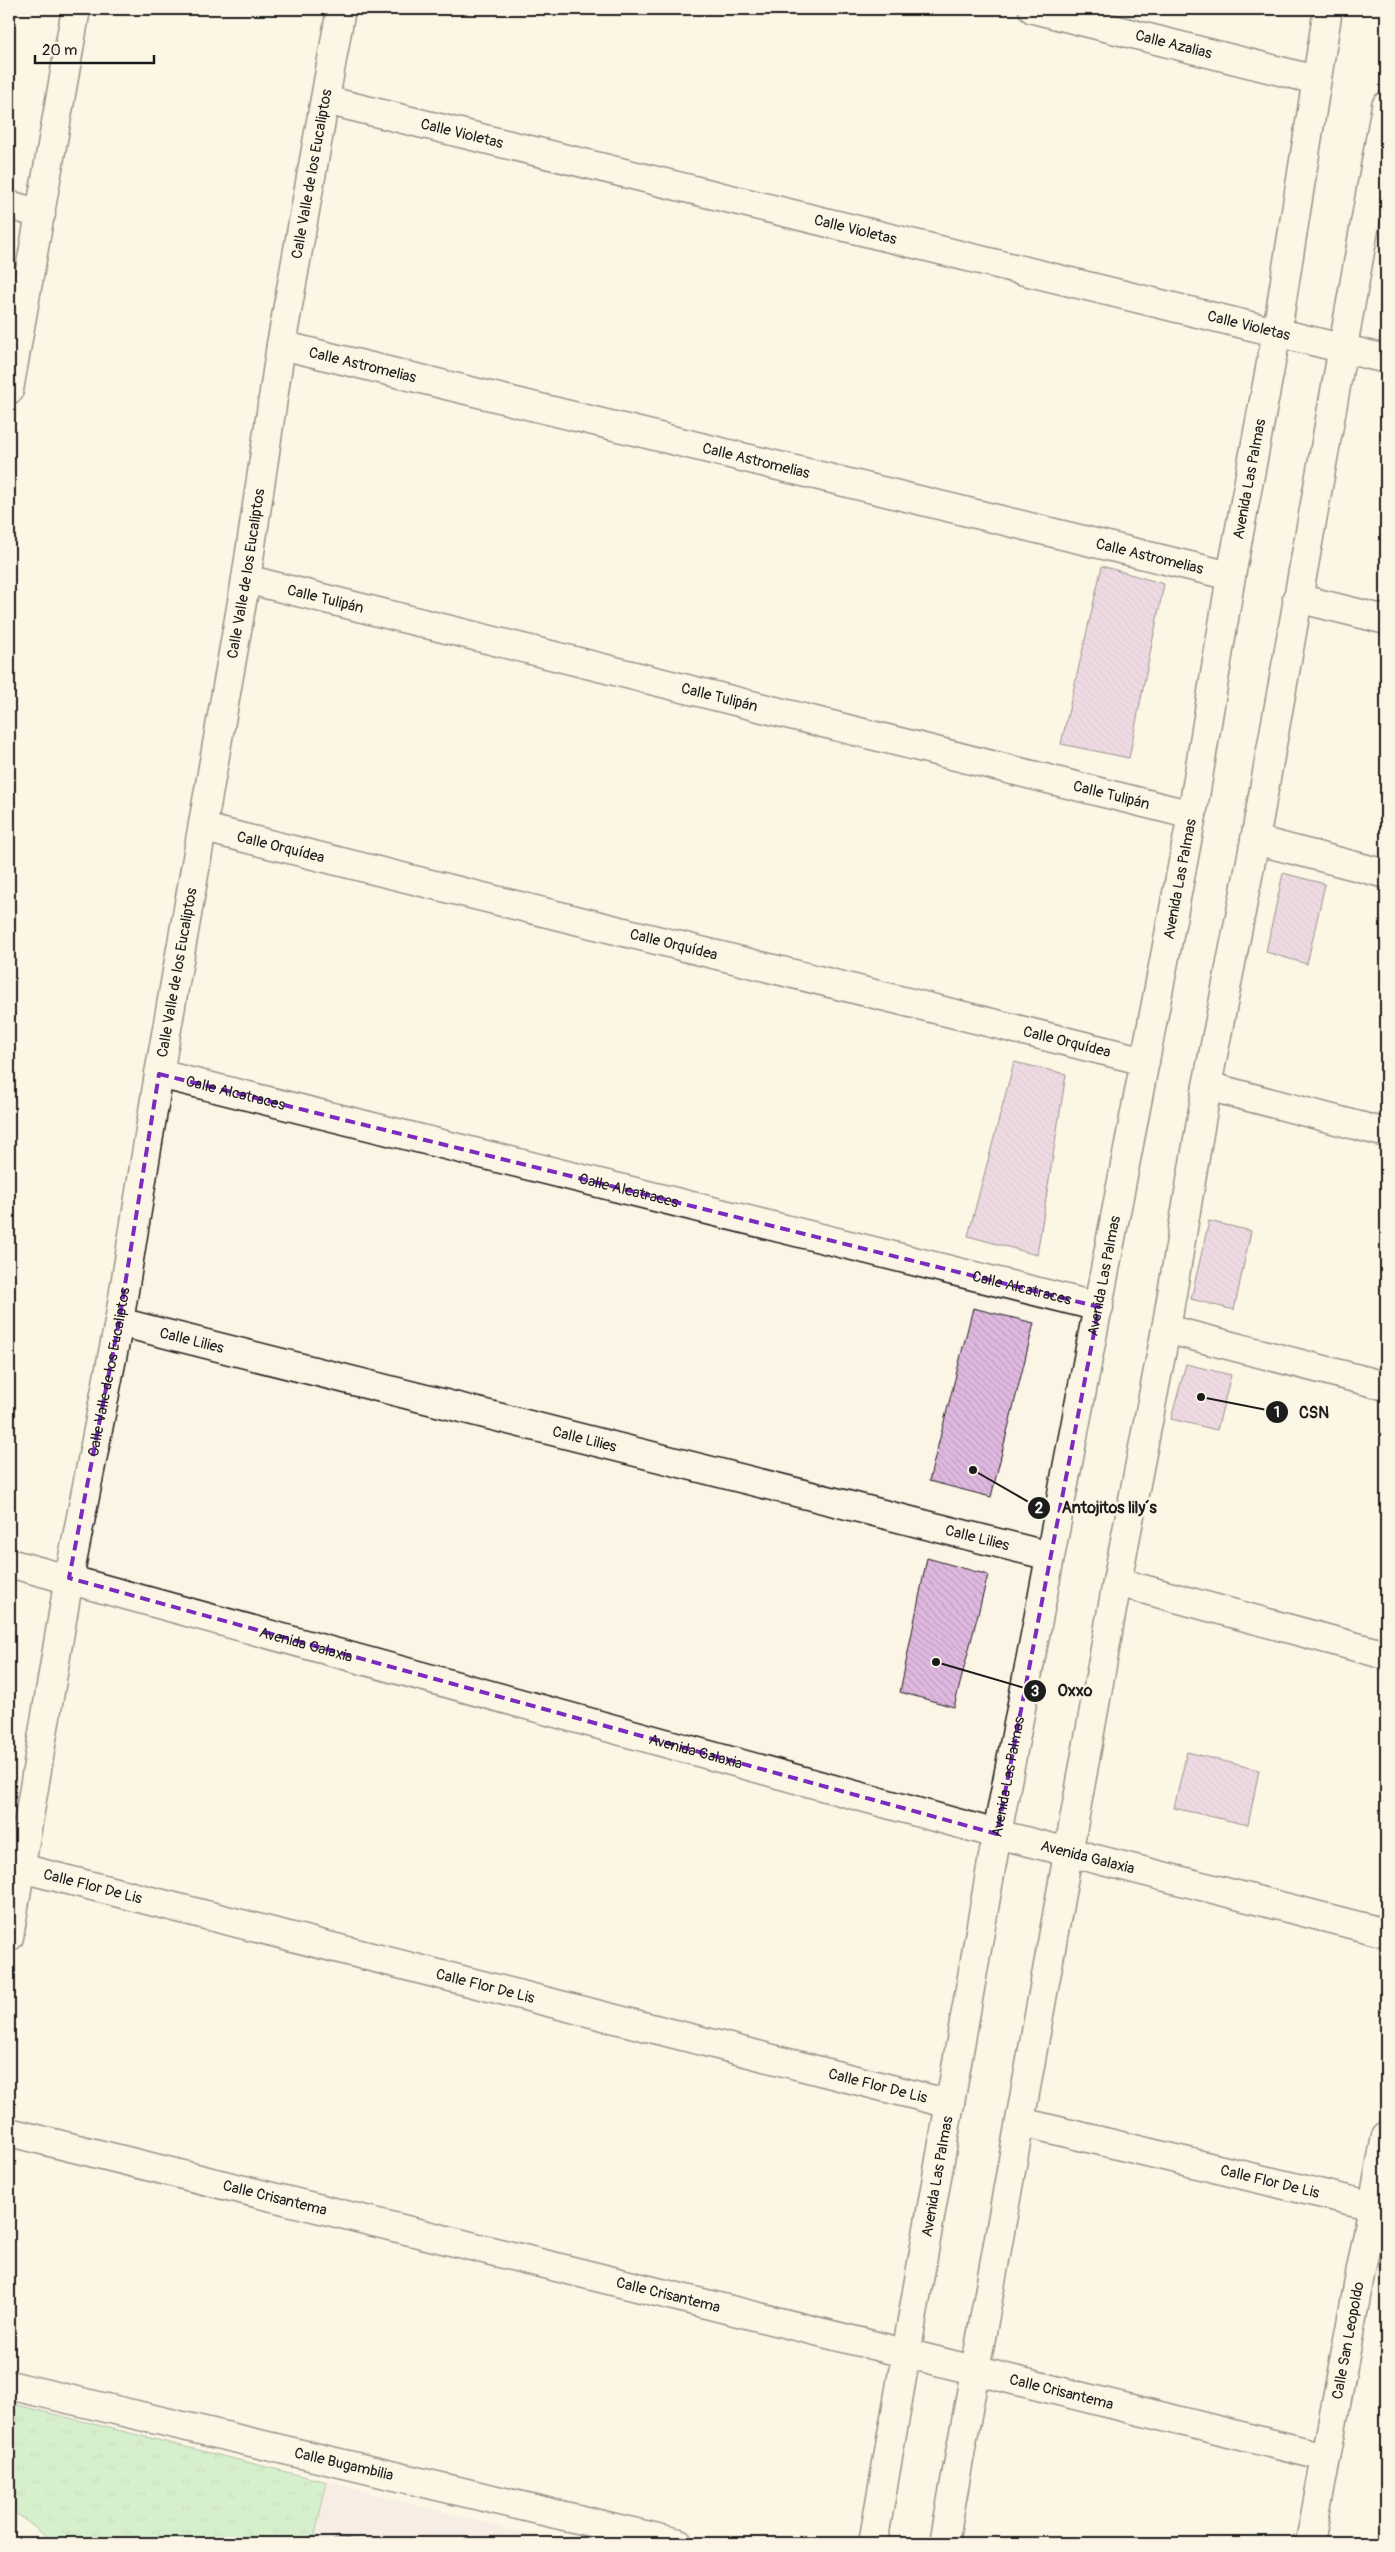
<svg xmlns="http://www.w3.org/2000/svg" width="1395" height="2552" font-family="Pangolin,sans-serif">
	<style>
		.built { fill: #f4e3e4 }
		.park { fill: url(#park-tufts); stroke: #628265 }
		.building { fill: url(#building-back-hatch); stroke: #1c1c1c }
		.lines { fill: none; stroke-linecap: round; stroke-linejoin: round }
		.street-casing { stroke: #1c1c1c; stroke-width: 31 }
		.secondary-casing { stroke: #1c1c1c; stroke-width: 31 }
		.street { stroke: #fcf5e5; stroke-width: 28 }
		.secondary { stroke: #fcf5e5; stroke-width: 28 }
		.marked { fill: none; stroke: #7b2cbf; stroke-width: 4; stroke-dasharray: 10 6; stroke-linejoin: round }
		.labels { text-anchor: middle; stroke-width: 5; stroke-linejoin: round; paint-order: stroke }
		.street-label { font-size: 15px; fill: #1c1c1c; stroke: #fcf5e5 }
		.leader { fill: none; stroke: #1c1c1c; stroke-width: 2 }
		.callout-dot { fill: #1c1c1c; stroke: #fcf5e5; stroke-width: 2 }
		.mark-label { font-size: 15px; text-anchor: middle; font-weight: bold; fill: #fff }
		.callout-label { font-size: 16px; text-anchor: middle; font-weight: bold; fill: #1c1c1c; stroke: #fcf5e5; stroke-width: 5; stroke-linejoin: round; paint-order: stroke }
	</style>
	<defs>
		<pattern id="park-tufts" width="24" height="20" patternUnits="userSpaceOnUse" patternTransform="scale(1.25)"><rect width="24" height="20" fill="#a9e7ae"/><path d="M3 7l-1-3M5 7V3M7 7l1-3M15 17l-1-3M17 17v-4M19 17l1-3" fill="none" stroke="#91c695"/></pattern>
		<pattern id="building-back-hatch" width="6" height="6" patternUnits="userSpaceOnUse" patternTransform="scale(1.25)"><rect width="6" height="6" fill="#e0b9e1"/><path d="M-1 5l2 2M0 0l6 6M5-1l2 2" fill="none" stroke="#c09ec0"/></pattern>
	</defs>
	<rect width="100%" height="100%" fill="#fcf5e5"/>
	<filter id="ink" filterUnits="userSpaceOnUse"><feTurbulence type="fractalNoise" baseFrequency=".02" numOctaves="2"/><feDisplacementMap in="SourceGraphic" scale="10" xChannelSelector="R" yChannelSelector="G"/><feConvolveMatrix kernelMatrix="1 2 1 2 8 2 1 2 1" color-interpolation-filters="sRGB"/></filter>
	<g filter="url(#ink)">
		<polygon class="built" points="327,2482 561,2543 313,2543"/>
		<polygon class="park" points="9,2403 327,2482 313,2543 55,2543 9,2508"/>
		<g class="building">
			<polygon points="1102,566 1164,584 1129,758 1061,744"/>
			<polygon points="1283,873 1325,884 1307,964 1266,952"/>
			<polygon points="1014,1062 1066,1074 1037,1255 968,1236"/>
			<polygon points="1209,1221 1251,1231 1234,1310 1191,1299"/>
			<polygon points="973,1308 1034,1323 991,1497 929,1481"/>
			<polygon points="1186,1364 1231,1375 1217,1430 1171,1419"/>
			<polygon points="927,1558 988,1575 954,1707 900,1692"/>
			<polygon points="1187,1752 1259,1770 1248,1825 1174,1808"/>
			<polygon points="336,2536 364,2543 334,2543"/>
		</g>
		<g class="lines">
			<g class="street-casing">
				<g id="street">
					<path id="s1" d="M1033,9l283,71"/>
					<path id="s2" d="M325,100l1061,259"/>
					<polyline points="9,205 41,214"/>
					<path id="s3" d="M281,345l950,231"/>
					<polyline points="9,390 76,9"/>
					<path id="s4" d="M246,579l946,236"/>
					<polyline points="1297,598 1386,620"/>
					<path id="s5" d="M204,828l941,233"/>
					<polyline points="1255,840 1386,874"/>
					<path id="s6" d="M159,1074l940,233"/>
					<polyline points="1207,1086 1386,1133"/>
					<path id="s7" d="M119,1322l931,234"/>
					<polyline points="1166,1329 1386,1386"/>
					<path id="s8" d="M9,1563l988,271 389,99"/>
					<polyline points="1117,1582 1386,1655"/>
					<path id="s9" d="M21,1868l929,236"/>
					<path id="s10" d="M9,1937l60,-359 50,-256 40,-248 87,-495 35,-234 60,-336"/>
					<path id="s11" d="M1021,2122l352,84"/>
					<path id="s12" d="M9,2132l1317,325"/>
					<path id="s13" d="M9,2385l670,158"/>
					<path id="s14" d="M1310,2543l76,-407"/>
				</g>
			</g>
			<g class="secondary-casing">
				<g id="secondary">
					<path id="s15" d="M873,2543l124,-709 195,-1019 39,-239 46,-245 51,-322"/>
					<polyline points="944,2543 1117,1582 1166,1329 1207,1086 1255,840 1386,106"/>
				</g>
			</g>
			<use href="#street" class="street"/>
			<use href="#secondary" class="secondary"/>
		</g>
	</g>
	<path d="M0 0H1395V2552H0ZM159,1074l940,233 -102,527 -928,-256 50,-256z" fill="#fcf5e5" fill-opacity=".55" fill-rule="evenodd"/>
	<path class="marked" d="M159,1074l940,233 -102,527 -928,-256 50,-256z"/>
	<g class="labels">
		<g class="street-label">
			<text dy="5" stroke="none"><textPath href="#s1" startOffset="145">Calle Azalias</textPath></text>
			<text dy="5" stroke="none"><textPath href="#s2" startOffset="141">Calle Violetas</textPath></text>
			<text dy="5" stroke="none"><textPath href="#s10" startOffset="1789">Calle Valle de los Eucaliptos</textPath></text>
			<text dy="5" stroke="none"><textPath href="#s2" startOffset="546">Calle Violetas</textPath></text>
			<text dy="5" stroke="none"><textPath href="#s2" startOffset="951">Calle Violetas</textPath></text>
			<text dy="5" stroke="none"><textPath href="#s3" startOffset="84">Calle Astromelias</textPath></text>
			<text dy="5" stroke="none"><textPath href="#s3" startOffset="489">Calle Astromelias</textPath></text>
			<text dy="5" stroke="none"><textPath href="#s15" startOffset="2098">Avenida Las Palmas</textPath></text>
			<text dy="5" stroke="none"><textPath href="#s3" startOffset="894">Calle Astromelias</textPath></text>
			<text dy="5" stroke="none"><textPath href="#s10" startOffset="1384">Calle Valle de los Eucaliptos</textPath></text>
			<text dy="5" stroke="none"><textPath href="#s4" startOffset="82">Calle Tulipán</textPath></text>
			<text dy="5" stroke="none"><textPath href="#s4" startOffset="488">Calle Tulipán</textPath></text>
			<text dy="5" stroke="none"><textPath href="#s4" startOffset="892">Calle Tulipán</textPath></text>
			<text dy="5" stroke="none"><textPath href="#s5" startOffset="79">Calle Orquídea</textPath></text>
			<text dy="5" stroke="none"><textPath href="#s15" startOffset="1692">Avenida Las Palmas</textPath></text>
			<text dy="5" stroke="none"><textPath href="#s5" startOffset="484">Calle Orquídea</textPath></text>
			<text dy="5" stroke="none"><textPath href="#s10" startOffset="979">Calle Valle de los Eucaliptos</textPath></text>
			<text dy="5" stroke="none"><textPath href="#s5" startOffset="889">Calle Orquídea</textPath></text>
			<text dy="5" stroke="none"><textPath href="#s6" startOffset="79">Calle Alcatraces</textPath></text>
			<text dy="5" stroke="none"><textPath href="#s6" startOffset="484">Calle Alcatraces</textPath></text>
			<text dy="5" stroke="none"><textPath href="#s15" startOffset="1288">Avenida Las Palmas</textPath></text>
			<text dy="5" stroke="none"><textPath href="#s6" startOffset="889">Calle Alcatraces</textPath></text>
			<text dy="5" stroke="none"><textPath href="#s7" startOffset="75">Calle Lilies</textPath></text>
			<text dy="5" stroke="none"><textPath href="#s10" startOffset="574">Calle Valle de los Eucaliptos</textPath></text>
			<text dy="5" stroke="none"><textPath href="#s7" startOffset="480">Calle Lilies</textPath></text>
			<text dy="5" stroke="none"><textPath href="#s7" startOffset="885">Calle Lilies</textPath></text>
			<text dy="5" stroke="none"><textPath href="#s8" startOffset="308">Avenida Galaxia</textPath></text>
			<text dy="5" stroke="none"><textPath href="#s8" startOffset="712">Avenida Galaxia</textPath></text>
			<text dy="5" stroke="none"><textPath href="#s15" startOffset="778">Avenida Las Palmas</textPath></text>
			<text dy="5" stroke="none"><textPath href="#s8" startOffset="1118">Avenida Galaxia</textPath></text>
			<text dy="5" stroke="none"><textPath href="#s9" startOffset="74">Calle Flor De Lis</textPath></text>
			<text dy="5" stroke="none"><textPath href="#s9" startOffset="479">Calle Flor De Lis</textPath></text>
			<text dy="5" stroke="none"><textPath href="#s9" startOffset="884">Calle Flor De Lis</textPath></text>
			<text dy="5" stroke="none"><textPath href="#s15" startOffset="372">Avenida Las Palmas</textPath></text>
			<text dy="5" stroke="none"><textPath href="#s11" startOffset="256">Calle Flor De Lis</textPath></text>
			<text dy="5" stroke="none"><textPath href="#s12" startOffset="274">Calle Crisantema</textPath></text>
			<text dy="5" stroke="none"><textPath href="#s12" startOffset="679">Calle Crisantema</textPath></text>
			<text dy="5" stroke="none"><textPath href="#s14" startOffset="206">Calle San Leopoldo</textPath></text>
			<text dy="5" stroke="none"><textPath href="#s12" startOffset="1084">Calle Crisantema</textPath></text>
			<text dy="5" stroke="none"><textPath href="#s13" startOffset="344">Calle Bugambilia</textPath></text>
		</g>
	</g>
	<path class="leader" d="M1201 1397L1277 1412M973 1470L1039 1508M936 1662L1035 1691"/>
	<g class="callout-dot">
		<circle cx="1201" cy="1397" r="5"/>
		<circle cx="973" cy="1470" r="5"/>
		<circle cx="936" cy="1662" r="5"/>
		<circle cx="1277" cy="1412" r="12"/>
		<circle cx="1039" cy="1508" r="12"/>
		<circle cx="1035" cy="1691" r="12"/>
	</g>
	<g class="mark-label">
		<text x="1277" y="1417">1</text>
		<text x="1039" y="1513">2</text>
		<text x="1035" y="1696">3</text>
	</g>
	<g class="callout-label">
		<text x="1314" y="1418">CSN</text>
		<text x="1109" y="1513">Antojitos lily´s</text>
		<text x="1075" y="1696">Oxxo</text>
	</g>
	<rect width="1395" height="2552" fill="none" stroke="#fcf5e5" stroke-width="30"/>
	<rect x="15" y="15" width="1365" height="2522" fill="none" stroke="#1c1c1c" stroke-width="2" filter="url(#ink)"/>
	<path d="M35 55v8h119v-8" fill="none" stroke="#1c1c1c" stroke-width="2.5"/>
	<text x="42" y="55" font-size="15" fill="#1c1c1c" stroke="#fcf5e5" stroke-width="4" paint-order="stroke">20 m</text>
</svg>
